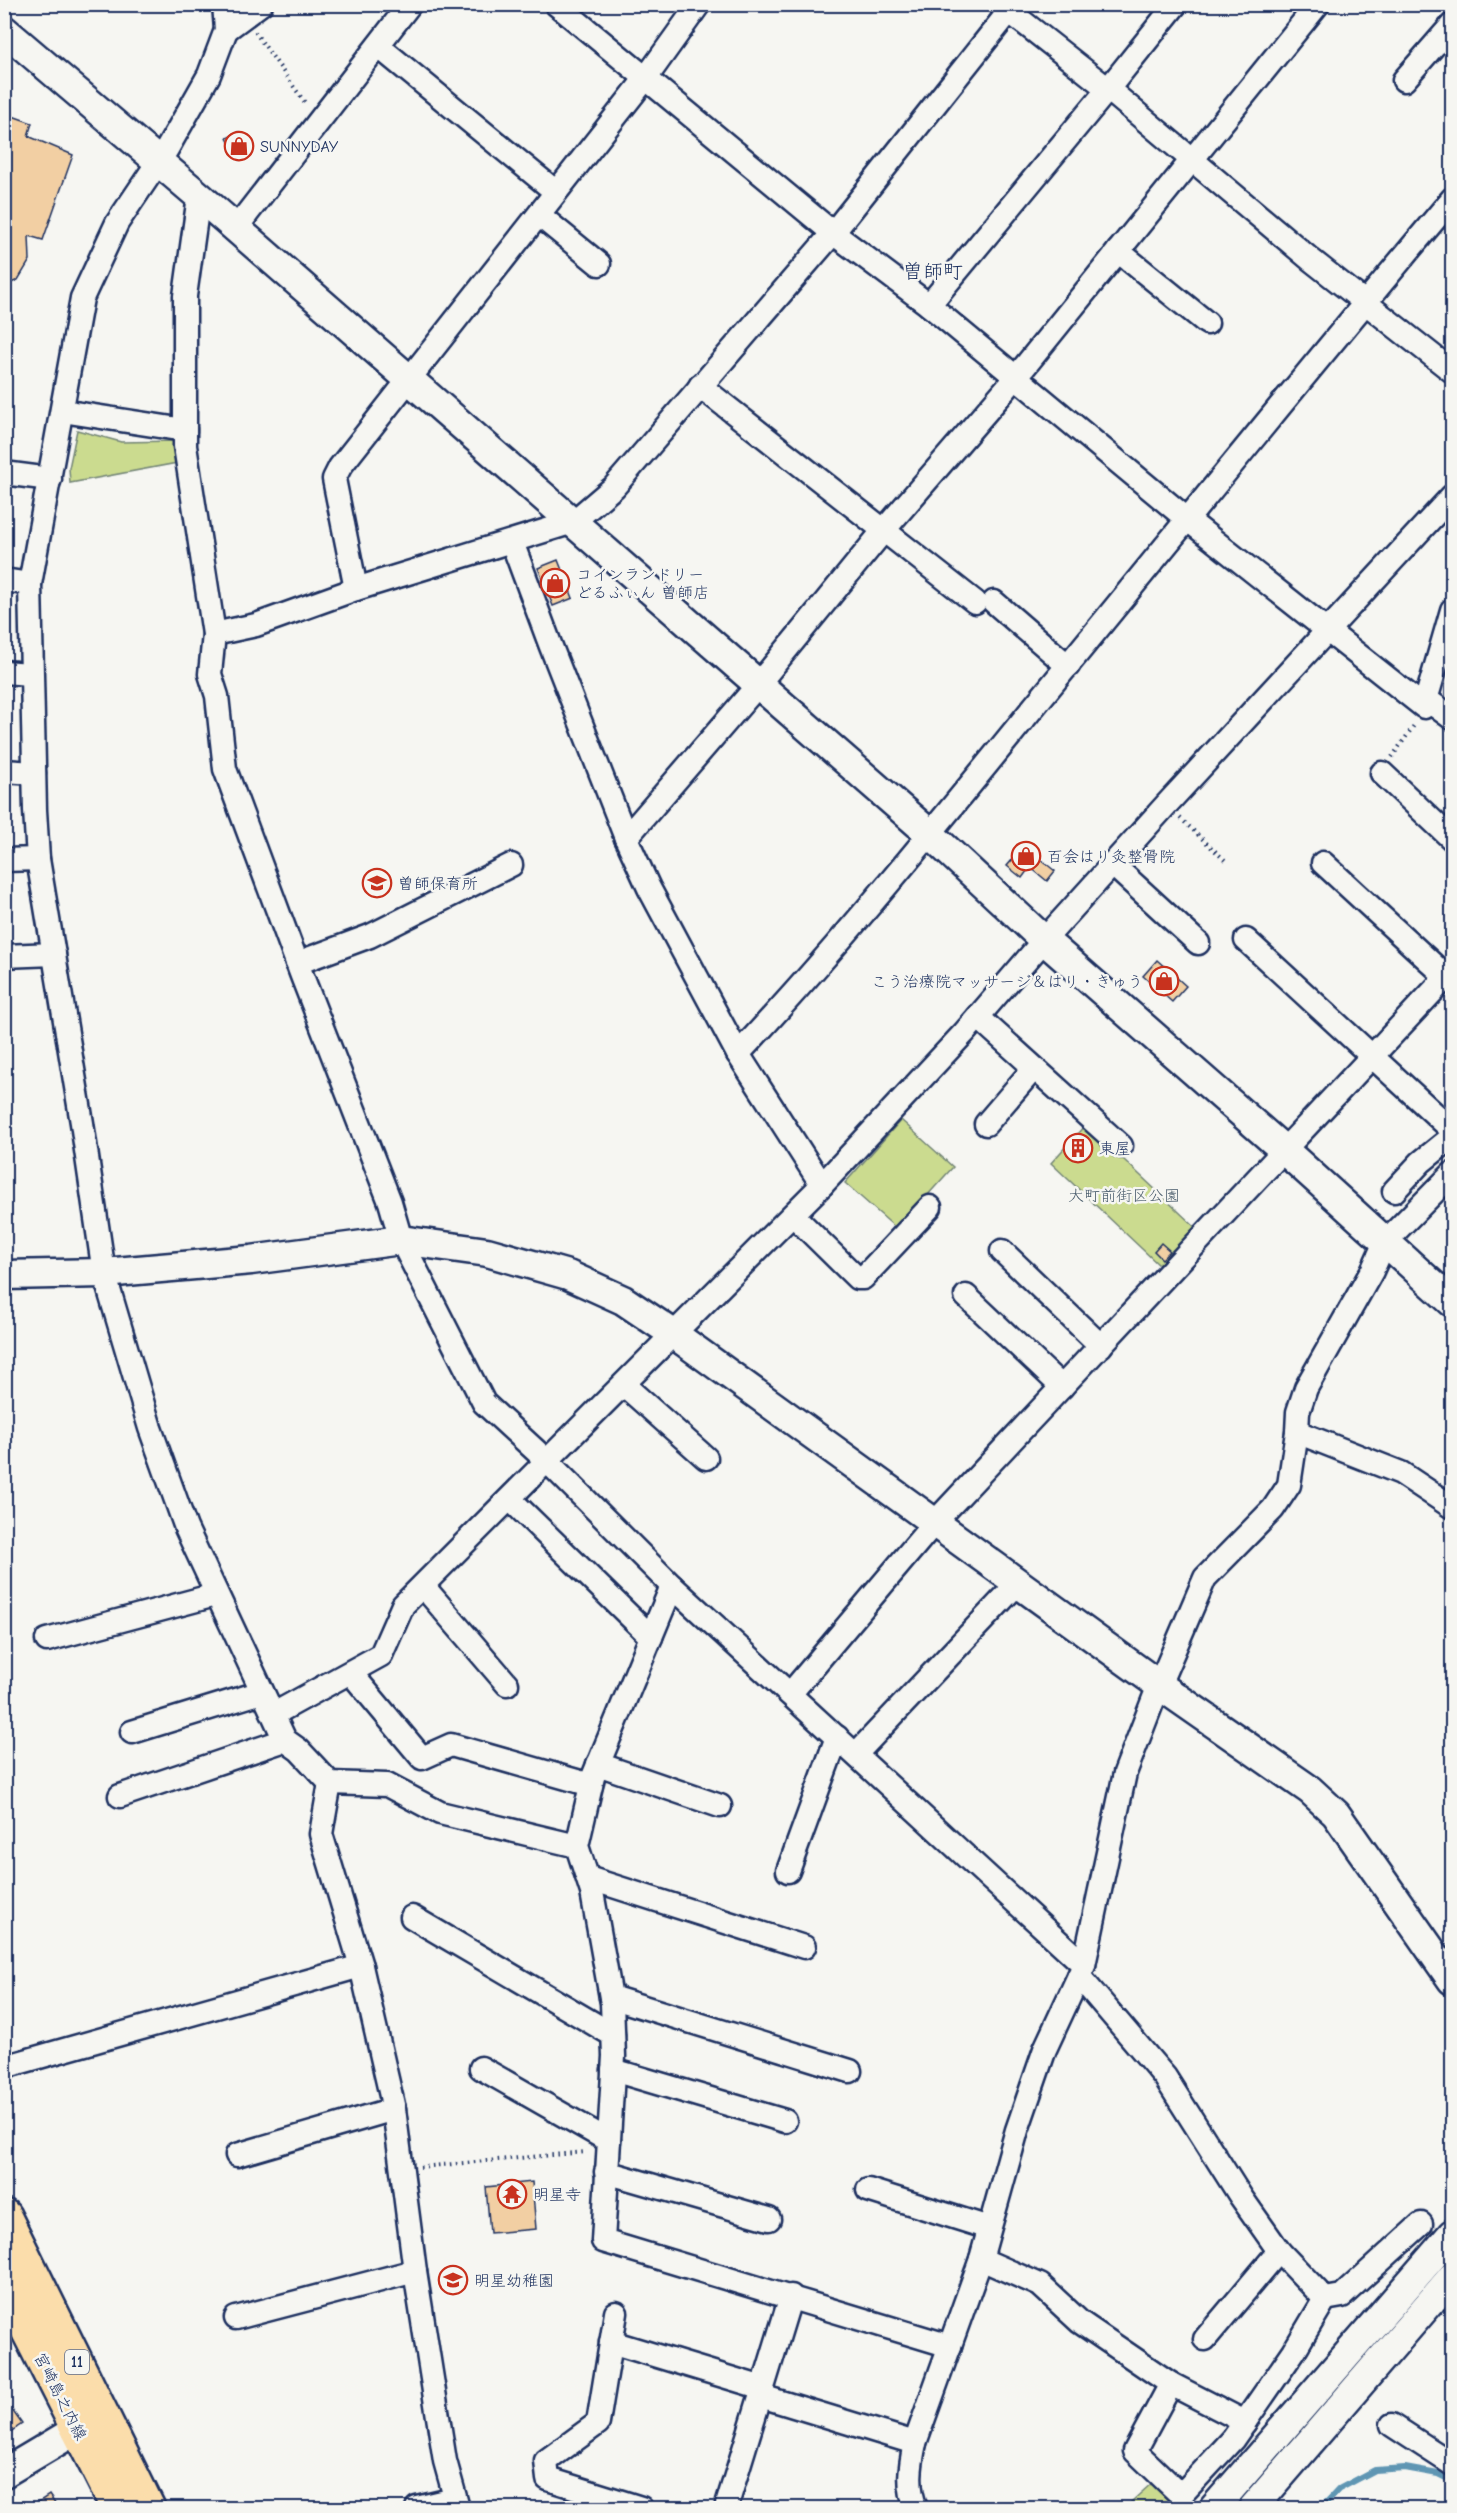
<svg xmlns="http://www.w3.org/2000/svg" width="1457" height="2513" font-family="'Comic Neue','Klee One',sans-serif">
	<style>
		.green { fill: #cbdb8f; stroke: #738576; stroke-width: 1.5 }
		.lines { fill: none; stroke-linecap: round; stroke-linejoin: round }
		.stream { stroke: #5f96b3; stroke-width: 6 }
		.building { fill: #f2cfa3; stroke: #1b2f5e; stroke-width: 1.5 }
		.minor-casing { stroke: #1b2f5e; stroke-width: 27 }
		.tertiary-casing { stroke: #1b2f5e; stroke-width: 33 }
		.primary-casing { stroke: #1b2f5e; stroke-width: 38 }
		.path { stroke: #1b2f5e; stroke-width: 4; stroke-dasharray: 1.5 4.5; stroke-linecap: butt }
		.minor { stroke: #f6f6f2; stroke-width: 22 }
		.tertiary { stroke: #f6f6f2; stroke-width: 28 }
		.primary { stroke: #fbddab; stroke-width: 33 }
		.labels { text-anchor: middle; stroke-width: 5; stroke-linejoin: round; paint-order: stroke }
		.shield { fill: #f6f6f2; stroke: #5d6b8a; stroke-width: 1.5 }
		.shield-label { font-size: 15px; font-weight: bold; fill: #1b2f5e }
		.poi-label { font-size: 16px; fill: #1b2f5e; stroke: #f6f6f2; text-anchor: start }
		.park-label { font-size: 16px; fill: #475a6a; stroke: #f6f6f2 }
		.street-label { font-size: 16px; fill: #1b2f5e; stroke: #f6f6f2 }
		.quarter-label { font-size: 20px; fill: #1b2f5e; stroke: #f6f6f2 }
	</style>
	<rect width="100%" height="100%" fill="#f6f6f2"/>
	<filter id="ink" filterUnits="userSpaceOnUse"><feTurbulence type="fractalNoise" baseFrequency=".0167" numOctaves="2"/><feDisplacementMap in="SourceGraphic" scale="12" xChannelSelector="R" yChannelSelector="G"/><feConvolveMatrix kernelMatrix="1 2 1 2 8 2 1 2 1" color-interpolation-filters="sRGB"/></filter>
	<g filter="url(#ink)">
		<g class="green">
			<polygon points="77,430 121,442 178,441 177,463 70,483 69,468"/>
			<polygon points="901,1120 953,1167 897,1229 845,1183"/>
			<polygon points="1086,1124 1196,1228 1160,1266 1051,1163"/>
			<polygon points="1152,2483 1169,2501 1161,2508 1137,2508 1131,2502"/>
		</g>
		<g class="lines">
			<polyline class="stream" points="1321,2508 1339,2489 1375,2470 1405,2468 1438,2474 1452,2481"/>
		</g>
		<g class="building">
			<polygon points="4,113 32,123 28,136 73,155 43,240 29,236 30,260 18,280 4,286"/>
			<polygon points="239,132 251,154 239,160 227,138"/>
			<polygon points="558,560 573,598 553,606 538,568"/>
			<polygon points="1024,846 1055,871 1047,881 1030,867 1022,878 1007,866"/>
			<polygon points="1157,960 1186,986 1172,1002 1143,976"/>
			<polygon points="1081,1138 1088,1144 1075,1158 1068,1152"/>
			<polygon points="1161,1243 1170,1251 1162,1259 1154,1251"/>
			<polygon points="532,2182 536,2229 490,2233 486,2187"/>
			<polygon points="7,2403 22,2424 4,2436 4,2404"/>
			<polygon points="49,2495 58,2508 29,2508"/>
		</g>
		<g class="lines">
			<g class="minor-casing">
				<g id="minor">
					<polyline points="224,4 226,30 209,75 167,149 117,223 82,298 30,584 35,810 38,859 82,1123 104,1273 150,1428 186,1528 285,1740 299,1750 330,1783 387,1785 440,1813 577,1846"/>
					<polyline points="556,4 833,233 929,305 1188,520 1424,707 1452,610"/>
					<polyline points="1000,4 1108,89 1310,259 1452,371"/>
					<polyline points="226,30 261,4"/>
					<polyline points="378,46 556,192"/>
					<polyline points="1404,80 1452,25"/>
					<polyline points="199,196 185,296 185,446 214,634 210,674 217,696 225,769 302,976 390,1202 401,1240 484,1403 547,1461 672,1586 1084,1965"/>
					<polyline points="539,215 599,264"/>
					<polyline points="236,228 410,4"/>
					<polyline points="1118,251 1207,323"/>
					<polyline points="929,305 1108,89 1176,4"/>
					<polyline points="700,386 975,602"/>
					<polyline points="62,411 185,430"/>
					<polyline points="4,473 50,479"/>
					<polyline points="512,542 550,644 626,838 649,888 738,1054 822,1185"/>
					<polyline points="4,580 30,584"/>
					<polyline points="356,589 334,479 340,467 646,78 699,4"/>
					<polyline points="994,602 1068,666"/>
					<polyline points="214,634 256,625 356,589 573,522 614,487 833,233 1015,4"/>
					<polyline points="4,672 30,674"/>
					<polyline points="1426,699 1452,718"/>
					<polyline points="4,771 34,773"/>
					<polyline points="1382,773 1452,839"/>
					<polyline points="626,838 751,693 884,530 1017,376 1318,4"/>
					<polyline points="4,860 38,859"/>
					<polyline points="1323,863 1452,982"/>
					<polyline points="1112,864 1198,943"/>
					<polyline points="1246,940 1452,1130"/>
					<polyline points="4,956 54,954"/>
					<polyline points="297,963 370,936 511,865"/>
					<polyline points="978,1017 1121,1146"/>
					<path d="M738,1054c103,-110 199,-228 294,-345 140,-170 278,-342 420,-510"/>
					<polyline points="986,1124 1034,1068"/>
					<polyline points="1394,1191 1421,1162 1452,1137"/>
					<polyline points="793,1215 857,1278 863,1278 930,1207"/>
					<polyline points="1002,1251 1101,1346"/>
					<polyline points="966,1296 1062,1387"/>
					<polyline points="624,1385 706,1458"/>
					<polyline points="1297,1432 1401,1473 1452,1507"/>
					<polyline points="510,1499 651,1637"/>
					<polyline points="423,1586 507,1684"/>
					<polyline points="672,1586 593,1777 577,1846 592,1892 612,2003 614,2056 603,2241 950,2346"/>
					<polyline points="47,1640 215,1595"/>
					<polyline points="351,1673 422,1758 451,1745 591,1785"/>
					<polyline points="790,1694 935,1522 1452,971"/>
					<polyline points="274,1714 381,1655 403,1605 822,1185 964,1033 1044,940 1166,805 1452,496"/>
					<polyline points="132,1732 262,1692"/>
					<polyline points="856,1754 1018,1583"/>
					<polyline points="598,1764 720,1806"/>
					<polyline points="330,1783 321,1834 361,1966 394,2109 415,2271 445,2461 458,2508"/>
					<polyline points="120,1796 285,1740"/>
					<polyline points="788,1871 837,1737"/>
					<polyline points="588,1878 804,1947"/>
					<polyline points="412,1917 613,2035"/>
					<polyline points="1079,1976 1165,2077 1241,2197 1279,2251 1325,2299 1342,2296 1421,2224"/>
					<polyline points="611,1997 850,2071"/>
					<polyline points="4,2067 361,1966"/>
					<polyline points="481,2068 609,2141"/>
					<polyline points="613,2070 785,2121"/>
					<polyline points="237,2155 394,2109"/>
					<polyline points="606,2172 769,2219"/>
					<polyline points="868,2190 989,2228"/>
					<polyline points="981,2259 1040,2285 1080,2322 1171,2384 1245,2422"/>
					<polyline points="616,2313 598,2423 546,2461 548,2479 641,2508"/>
					<polyline points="236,2318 415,2271"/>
					<polyline points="1205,2339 1279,2251"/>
					<polyline points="611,2342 763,2388"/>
					<polyline points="1171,2384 1135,2451 1181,2495 1233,2439 1294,2351 1325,2299"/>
					<polyline points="761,2396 915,2443"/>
					<polyline points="1392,2425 1452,2464"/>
					<polyline points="417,2508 455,2499"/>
					<polyline points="726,2508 791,2296"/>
					<path d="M916,2508c-9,-22 -6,-42 -1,-65l66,-184 36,-129 28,-81 39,-84 41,-192 34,-88 46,-107 68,-69 16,-24 8,-53 1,-20 8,-24 66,-117 13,-29 67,-68"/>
				</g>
			</g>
			<g class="tertiary-casing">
				<g id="tertiary">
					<polyline points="4,30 199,196 930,834 1044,940 1284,1150 1452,1302"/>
					<polyline points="4,1275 104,1273 251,1260 401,1240 487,1252 568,1275 623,1300 675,1335 1159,1685 1310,1790 1336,1814 1452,1980"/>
					<polyline points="4,2473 98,2417"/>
					<polyline points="1214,2508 1452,2234"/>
					<polyline points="1253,2508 1452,2277"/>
				</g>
			</g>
			<g class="primary-casing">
				<g id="primary">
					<polyline points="4,2216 148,2508"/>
					<polyline points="4,2283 118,2508"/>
				</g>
			</g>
			<g class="path">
				<polyline points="255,32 306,104"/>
				<polyline points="1392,757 1415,724"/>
				<polyline points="1180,818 1228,863"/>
				<polyline points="420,2167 586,2152"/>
			</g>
			<use href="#minor" class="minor"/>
			<use href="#tertiary" class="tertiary"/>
			<use href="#primary" class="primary"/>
		</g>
	</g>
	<defs>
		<g id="shop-ring" transform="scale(1.5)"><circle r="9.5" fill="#f6f6f2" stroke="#c8321e" stroke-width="1.5"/><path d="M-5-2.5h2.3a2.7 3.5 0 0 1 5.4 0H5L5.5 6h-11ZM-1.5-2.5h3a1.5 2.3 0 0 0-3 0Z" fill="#c8321e"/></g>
		<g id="school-ring" transform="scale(1.5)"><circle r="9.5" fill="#f6f6f2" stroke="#c8321e" stroke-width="1.5"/><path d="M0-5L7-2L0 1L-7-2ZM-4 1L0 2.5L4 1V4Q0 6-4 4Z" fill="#c8321e"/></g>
		<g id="building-ring" transform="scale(1.5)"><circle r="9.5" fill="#f6f6f2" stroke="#c8321e" stroke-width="1.5"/><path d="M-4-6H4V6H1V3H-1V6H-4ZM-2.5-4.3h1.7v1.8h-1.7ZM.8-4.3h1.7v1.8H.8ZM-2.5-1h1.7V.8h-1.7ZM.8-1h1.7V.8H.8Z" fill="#c8321e"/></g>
		<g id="temple-ring" transform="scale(1.5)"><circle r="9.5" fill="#f6f6f2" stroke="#c8321e" stroke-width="1.5"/><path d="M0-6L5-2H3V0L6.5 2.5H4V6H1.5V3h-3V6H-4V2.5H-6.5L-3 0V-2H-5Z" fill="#c8321e"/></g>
	</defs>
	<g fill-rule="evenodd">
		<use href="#shop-ring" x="239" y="146"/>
		<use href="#shop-ring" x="555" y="583"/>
		<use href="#shop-ring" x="1026" y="856"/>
		<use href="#school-ring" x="377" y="883"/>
		<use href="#shop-ring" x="1164" y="981"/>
		<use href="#building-ring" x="1078" y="1148"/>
		<use href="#temple-ring" x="512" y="2194"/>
		<use href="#school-ring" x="453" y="2280"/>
	</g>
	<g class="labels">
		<rect class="shield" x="65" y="2350" width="24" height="24" rx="4.5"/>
		<g class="shield-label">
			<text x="77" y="2367">11</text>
		</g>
		<g class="poi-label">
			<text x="260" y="152">SUNNYDAY</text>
			<text x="576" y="580">コインランドリー<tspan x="576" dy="18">どるふぃん 曽師店</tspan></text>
			<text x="1047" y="862">百会はり灸整骨院</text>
			<text x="398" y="889">曽師保育所</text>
			<text x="1143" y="987" text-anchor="end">こう治療院マッサージ＆はり・きゅう</text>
			<text x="1099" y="1154">東屋</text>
			<text x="533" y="2200">明星寺</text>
			<text x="474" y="2286">明星幼稚園</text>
		</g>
		<g class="park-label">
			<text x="1124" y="1201">大町前街区公園</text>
		</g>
		<g class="street-label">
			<text transform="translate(61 2396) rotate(63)" y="6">宮崎島之内線</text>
		</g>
		<g class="quarter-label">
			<text x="933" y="278">曽師町</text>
		</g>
	</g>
	<rect width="1457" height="2513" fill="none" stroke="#f6f6f2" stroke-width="24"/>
	<rect x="12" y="12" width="1433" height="2489" fill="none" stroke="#1b2f5e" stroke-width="2" filter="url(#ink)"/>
</svg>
